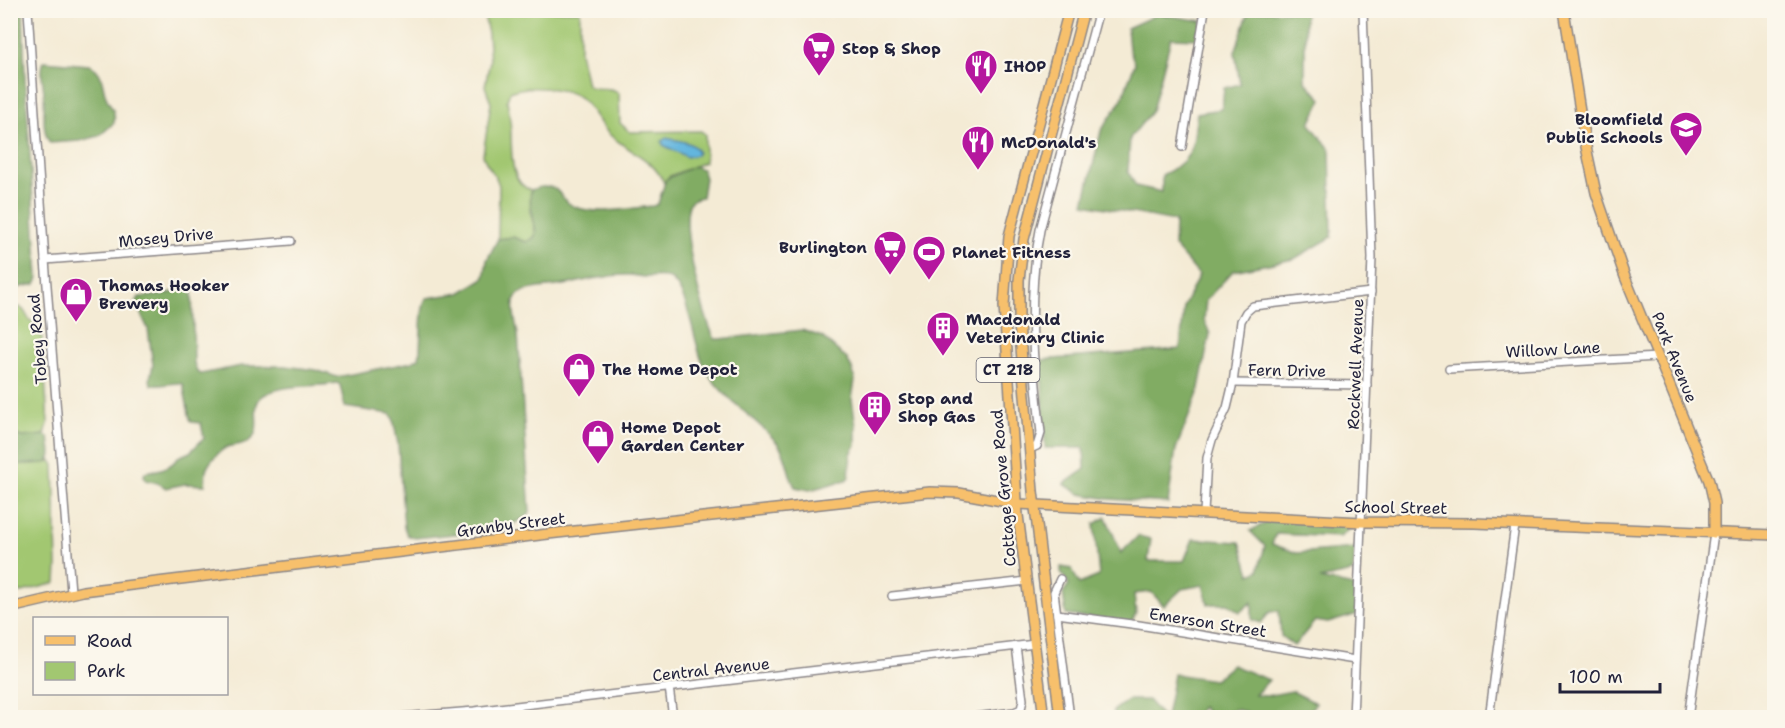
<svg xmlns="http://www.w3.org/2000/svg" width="1785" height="728" font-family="'Shantell Sans',sans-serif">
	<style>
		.green { fill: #a2c771; stroke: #627456; stroke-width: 1.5 }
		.forest { fill: #81ac63; stroke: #52674f; stroke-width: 1.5 }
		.water { fill: #63b6de; stroke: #426c8c; stroke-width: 1.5 }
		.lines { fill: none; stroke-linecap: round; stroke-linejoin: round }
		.minor-casing { stroke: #8b8688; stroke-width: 10 }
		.major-casing { stroke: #8b8688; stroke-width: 12 }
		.minor { stroke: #fff; stroke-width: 7 }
		.major { stroke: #f7c06c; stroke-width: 9 }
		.labels { text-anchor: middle; stroke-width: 4.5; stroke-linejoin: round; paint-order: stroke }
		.shield { fill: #fbf7ec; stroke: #636270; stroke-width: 1.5 }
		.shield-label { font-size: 15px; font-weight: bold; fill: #22223b }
		.poi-label { font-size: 16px; font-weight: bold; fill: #22223b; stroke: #fbf7ec; text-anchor: start }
		.street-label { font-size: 16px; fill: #22223b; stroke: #fbf7ec }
	</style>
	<rect width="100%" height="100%" fill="#fbf7ec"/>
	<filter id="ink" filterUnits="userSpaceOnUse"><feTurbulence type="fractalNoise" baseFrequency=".0167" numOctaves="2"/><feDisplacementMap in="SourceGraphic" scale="12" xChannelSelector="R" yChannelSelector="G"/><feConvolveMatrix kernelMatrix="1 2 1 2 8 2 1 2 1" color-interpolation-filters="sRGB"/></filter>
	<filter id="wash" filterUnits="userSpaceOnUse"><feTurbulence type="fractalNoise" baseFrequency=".008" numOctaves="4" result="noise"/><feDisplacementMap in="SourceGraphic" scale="24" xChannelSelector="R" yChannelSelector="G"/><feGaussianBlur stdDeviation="1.35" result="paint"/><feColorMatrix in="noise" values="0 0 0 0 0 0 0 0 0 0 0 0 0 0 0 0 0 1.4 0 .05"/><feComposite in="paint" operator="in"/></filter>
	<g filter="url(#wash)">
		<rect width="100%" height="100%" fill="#f4ebd5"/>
		<g class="green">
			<path d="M483,10l97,1v41l7,33c10,7 23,0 32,8l1,30 10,9 71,-1 4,3v28l-35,14 -6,7c-11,-25 -35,-31 -54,-48 -11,-11 -17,-26 -29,-36 -12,-12 -56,-14 -71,-7l-3,8c2,12 4,23 4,34 1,18 -2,49 20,56l-1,21 6,23 -2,4 -8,4 -13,-5 -15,2 1,-53c-2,-12 -13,-19 -16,-31l8,-52 -6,-17 5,-25 -2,-27z"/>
			<path d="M20,307c6,4 5,7 9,12 5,6 11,5 13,14l6,90 -3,12 -22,2 -12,-3v-126z"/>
			<polygon points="50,459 54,465 57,565 56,583 11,595 10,465 50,461"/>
		</g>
		<g class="forest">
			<polygon points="23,11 25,79 38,277 36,284 11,289 10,11"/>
			<path d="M1249,11h56v70l17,18 -12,25 20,25 2,88 -38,22 -61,12 -27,29 -2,20 6,14 -12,59 -22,56 -8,54 -59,-4 -29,-5 -16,-10 21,-15 -1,-21h-39l-4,-88 139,-11 4,-43 15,-31 -25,-29 1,-25 -91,-17 17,-73 21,-32 13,-36 -6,-14 -2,-21 31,-14 44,7 -2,18 -29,-1 -19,73 -22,27 -2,33 8,15 26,6v-17c34,-16 30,-28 35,-62l25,-4 2,-21 16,-4 -5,-32z"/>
			<path d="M44,61l45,4c16,6 12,21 18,34 5,9 9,13 7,24l-15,13 -19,5 -30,2c-9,-12 -5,-34 -6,-48 0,-12 -5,-22 0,-34z"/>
			<path d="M694,166l8,3 3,9 -3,19c-5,1 -10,2 -12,6 -11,21 13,115 25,136h5l82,-9 20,7 25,22 6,12 2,9 -3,19 4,27v19l-5,9 -2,23 -3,3 -36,10 -15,-3c-8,-14 -7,-30 -16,-42 -22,-27 -61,-49 -75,-79 -10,-20 -15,-77 -35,-88 -7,-3 -16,-1 -23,-1 -6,0 -11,-2 -18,-2 -7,0 -15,0 -22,2 -20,2 -39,9 -58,10 -39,4 -38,10 -30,47l12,178 -2,4 -25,13 -88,9 -8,-3 -3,-8 -6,-83 -5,-26 -3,-4 -45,-7 -5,-22 -3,-2c-24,5 -51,0 -73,12 -17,10 2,34 -15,46 -6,4 -15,4 -22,6 -8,4 -19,16 -21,24 -1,5 0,10 -1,14l-20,-1 -19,4 -8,-5 -12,-3 -2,-4 1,-4c13,-2 26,-3 33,-15l12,-5 14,-14 -3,-15 -9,-1 -2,-3 -7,-35c-10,-3 -21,3 -32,1l-1,-7 3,-13 -5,-36 -12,-26 3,-6 24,-2 23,-7 6,2 2,73 3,9 4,2 40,-8h44l31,4 21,7 75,-15 7,-4c3,-15 0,-52 8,-60l33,-5 24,-15 3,-18 11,-21 15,-2 13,5 8,-4c5,-11 -7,-31 -3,-48 33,-12 24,11 47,18 23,7 52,0 75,-2l5,-2 8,-25z"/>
			<path d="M10,434l13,3 22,-2 4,3c1,9 5,20 -3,25l-35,2z"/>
			<polygon points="1106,517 1121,553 1138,536 1151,539 1148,561 1184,561 1193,539 1240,542 1250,574 1258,571 1265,546 1250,531 1277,517 1356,524 1340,537 1276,534 1272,544 1297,553 1355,548 1353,572 1320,579 1359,587 1358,614 1328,623 1315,621 1294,646 1281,636 1279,611 1270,612 1261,623 1252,620 1252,602 1240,612 1228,604 1208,604 1203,585 1182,589 1164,606 1151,592 1134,594 1136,613 1131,623 1066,615 1063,593 1069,584 1061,573 1061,567 1072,569 1079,584 1099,576 1094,524"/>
			<polygon points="1232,665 1269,680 1255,695 1266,696 1292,691 1316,703 1304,717 1255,717 1237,709 1210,717 1202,707 1194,717 1166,717 1174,674 1214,680"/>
			<polygon points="1128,700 1148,700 1163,717 1116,717 1113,711"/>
		</g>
		<path class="water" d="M666,138c11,3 26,2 32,14l-2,3 -9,2 -24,-12 -1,-4z"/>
	</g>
	<g filter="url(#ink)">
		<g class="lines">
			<g class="minor-casing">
				<g id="minor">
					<polyline points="28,10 45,260 71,592"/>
					<polyline points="1182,147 1205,10"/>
					<polyline points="45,260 291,241"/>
					<polyline points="1449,369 1658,357"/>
					<polyline points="1233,383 1367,385"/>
					<path d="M1030,449l7,-3 4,-13c-8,-67 -14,-136 -1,-203l59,-220"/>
					<polyline points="1204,513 1207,458 1212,440 1227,408 1233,383 1241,321 1246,312 1253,306 1371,292"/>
					<polyline points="1060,579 1054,592 1070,718"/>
					<polyline points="892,596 1027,581"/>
					<polyline points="1057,614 1139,625 1355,660"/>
					<polyline points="669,687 673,718"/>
					<polyline points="389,718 474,711 1035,644"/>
					<polyline points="967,718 1014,712 1021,709 1023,700 1016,646"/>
					<polyline points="1353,718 1372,258 1363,10"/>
					<polyline points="1489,718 1515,525"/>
					<polyline points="1688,718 1714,533"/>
				</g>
			</g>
			<g class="major-casing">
				<g id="major">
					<polyline points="1564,10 1585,142 1596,193 1625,277 1709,481 1714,503 1714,533"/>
					<polyline points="10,608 83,591 548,534 930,492 959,493 1018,504 1362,522 1474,523 1774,535"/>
					<polyline points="1044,718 1018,515 1004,306 1009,236 1069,10"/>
					<polyline points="1060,718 1033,491 1019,324 1019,280 1024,239 1084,10"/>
				</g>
			</g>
			<use href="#minor" class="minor"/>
			<use href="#major" class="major"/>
		</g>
	</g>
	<defs>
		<g id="supermarket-pin" transform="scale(1.725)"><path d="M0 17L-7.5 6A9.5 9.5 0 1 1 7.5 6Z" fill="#b5179e" stroke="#fbf7ec"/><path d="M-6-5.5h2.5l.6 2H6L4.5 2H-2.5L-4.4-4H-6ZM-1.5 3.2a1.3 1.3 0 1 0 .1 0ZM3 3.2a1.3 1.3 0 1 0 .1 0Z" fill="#fff"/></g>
		<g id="restaurant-pin" transform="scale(1.725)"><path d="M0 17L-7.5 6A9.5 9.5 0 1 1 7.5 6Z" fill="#b5179e" stroke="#fbf7ec"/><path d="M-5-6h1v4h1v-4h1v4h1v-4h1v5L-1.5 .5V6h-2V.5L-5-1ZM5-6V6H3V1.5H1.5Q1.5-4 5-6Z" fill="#fff"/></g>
		<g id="school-pin" transform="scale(1.725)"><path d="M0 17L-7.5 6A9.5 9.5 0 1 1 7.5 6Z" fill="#b5179e" stroke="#fbf7ec"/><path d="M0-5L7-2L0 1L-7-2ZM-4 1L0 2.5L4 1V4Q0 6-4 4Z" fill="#fff"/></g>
		<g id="stadium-pin" transform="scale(1.725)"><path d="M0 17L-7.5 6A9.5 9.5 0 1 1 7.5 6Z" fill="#b5179e" stroke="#fbf7ec"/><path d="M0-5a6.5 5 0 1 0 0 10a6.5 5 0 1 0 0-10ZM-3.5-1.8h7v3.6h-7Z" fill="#fff"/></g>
		<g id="shop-pin" transform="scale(1.725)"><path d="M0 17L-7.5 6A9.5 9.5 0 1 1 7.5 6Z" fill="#b5179e" stroke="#fbf7ec"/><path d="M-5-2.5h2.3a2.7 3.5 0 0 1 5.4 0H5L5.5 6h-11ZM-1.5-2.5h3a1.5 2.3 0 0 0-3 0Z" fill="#fff"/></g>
		<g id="building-pin" transform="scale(1.725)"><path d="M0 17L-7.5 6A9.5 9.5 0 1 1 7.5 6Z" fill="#b5179e" stroke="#fbf7ec"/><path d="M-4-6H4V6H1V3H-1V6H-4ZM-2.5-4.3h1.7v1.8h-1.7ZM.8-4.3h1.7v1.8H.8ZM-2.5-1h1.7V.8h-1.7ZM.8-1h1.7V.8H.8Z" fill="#fff"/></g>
	</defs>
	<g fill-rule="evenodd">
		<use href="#supermarket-pin" x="819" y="48"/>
		<use href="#restaurant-pin" x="981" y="66"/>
		<use href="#school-pin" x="1686" y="128"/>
		<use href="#restaurant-pin" x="978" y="142"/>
		<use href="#supermarket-pin" x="890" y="247"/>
		<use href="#stadium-pin" x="929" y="252"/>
		<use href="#shop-pin" x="76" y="294"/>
		<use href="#building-pin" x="943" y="328"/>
		<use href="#shop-pin" x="579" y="369"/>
		<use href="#building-pin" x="875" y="407"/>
		<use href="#shop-pin" x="598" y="436"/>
	</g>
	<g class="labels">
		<rect class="shield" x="976.5" y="358" width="63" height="24" rx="4.5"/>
		<g class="shield-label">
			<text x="1008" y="375">CT 218</text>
		</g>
		<g class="poi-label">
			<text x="842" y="54">Stop &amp; Shop</text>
			<text x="1004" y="72">IHOP</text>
			<text x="1663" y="125" text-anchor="end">Bloomfield<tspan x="1663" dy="18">Public Schools</tspan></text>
			<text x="1001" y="148">McDonald's</text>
			<text x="867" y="253" text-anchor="end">Burlington</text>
			<text x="952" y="258">Planet Fitness</text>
			<text x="99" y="291">Thomas Hooker<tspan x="99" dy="18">Brewery</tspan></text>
			<text x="966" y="325">Macdonald<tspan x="966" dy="18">Veterinary Clinic</tspan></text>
			<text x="602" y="375">The Home Depot</text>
			<text x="898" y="404">Stop and<tspan x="898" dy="18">Shop Gas</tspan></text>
			<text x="621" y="433">Home Depot<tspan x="621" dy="18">Garden Center</tspan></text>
		</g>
		<g class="street-label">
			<text transform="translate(166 237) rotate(-5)" y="6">Mosey Drive</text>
			<text transform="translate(37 339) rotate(-95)" y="6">Tobey Road</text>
			<text transform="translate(1553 349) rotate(-3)" y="6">Willow Lane</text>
			<text transform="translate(1675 357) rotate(68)" y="6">Park Avenue</text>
			<text transform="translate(1355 364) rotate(-88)" y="6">Rockwell Avenue</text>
			<text transform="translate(1287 370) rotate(1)" y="6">Fern Drive</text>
			<text transform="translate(1003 488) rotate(-95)" y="6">Cottage Grove Road</text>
			<text transform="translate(1396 507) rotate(1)" y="6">School Street</text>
			<text transform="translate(511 524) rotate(-7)" y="6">Granby Street</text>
			<text transform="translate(1208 622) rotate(9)" y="6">Emerson Street</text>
			<text transform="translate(711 669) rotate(-6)" y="6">Central Avenue</text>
		</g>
	</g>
	<rect width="1785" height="728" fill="none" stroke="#fbf7ec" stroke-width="36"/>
	<rect x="33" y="617" width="195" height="78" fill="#fbf7ec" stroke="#a4a2a5" stroke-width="1.5"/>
	<rect x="45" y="636" width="30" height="9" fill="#f7c06c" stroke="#a4a2a5" stroke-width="1.5"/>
	<text x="87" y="647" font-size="18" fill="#22223b">Road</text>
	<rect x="45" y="662" width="30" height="18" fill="#a2c771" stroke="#a4a2a5" stroke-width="1.5"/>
	<text x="87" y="677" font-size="18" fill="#22223b">Park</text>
	<path d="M1560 683v9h100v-9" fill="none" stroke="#22223b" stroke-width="3"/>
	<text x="1569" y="683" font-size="18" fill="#22223b" stroke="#fbf7ec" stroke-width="4.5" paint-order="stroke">100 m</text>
</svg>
